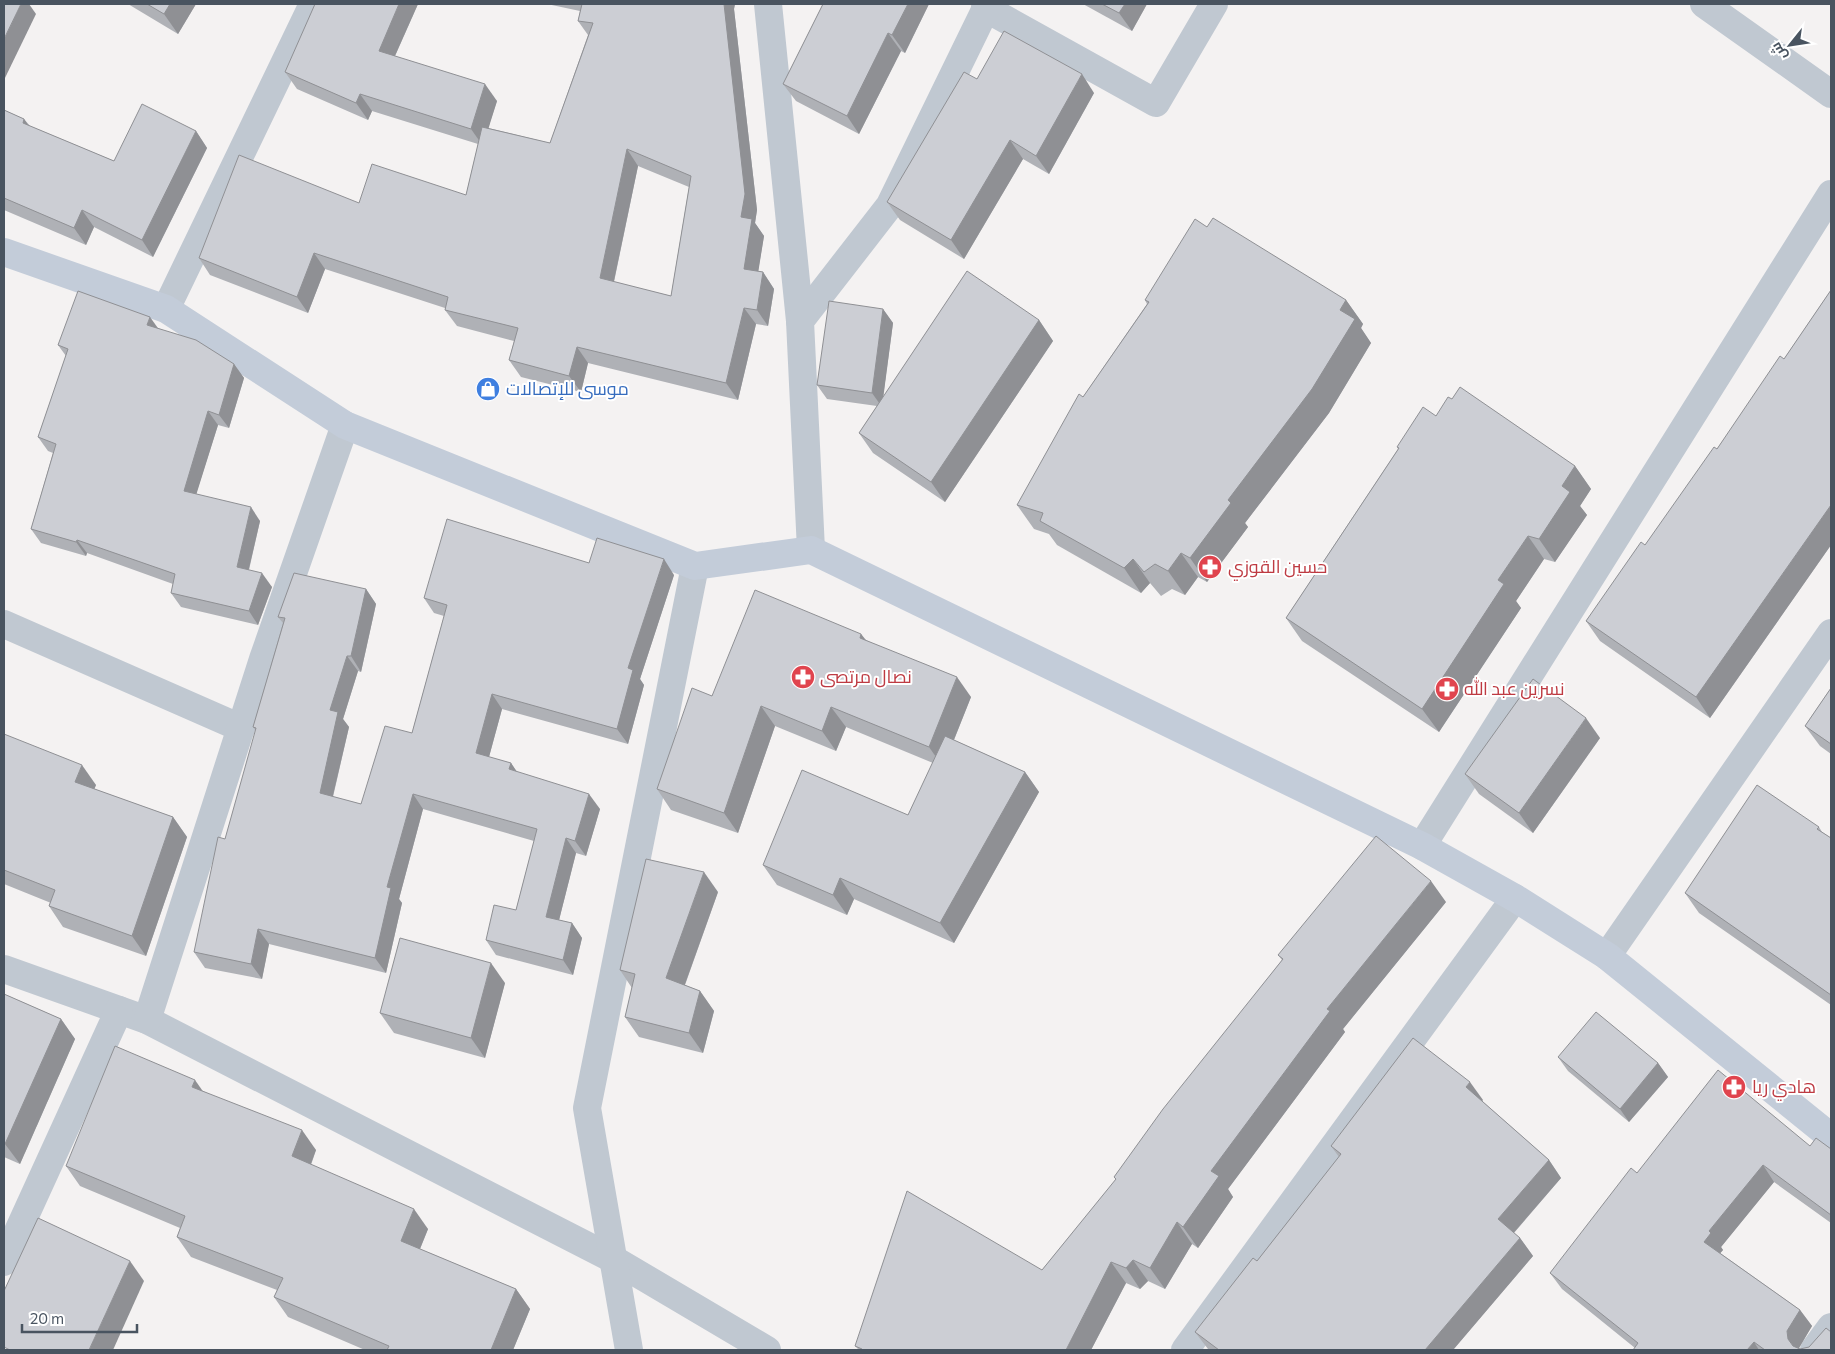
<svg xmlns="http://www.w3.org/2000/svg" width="1835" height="1354" font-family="Commissioner,Cairo,sans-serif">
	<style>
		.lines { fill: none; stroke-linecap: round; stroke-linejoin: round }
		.street { stroke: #c0c8d1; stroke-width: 28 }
		.secondary { stroke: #c3ccd9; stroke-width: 28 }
		.wall { fill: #afb1b6; fill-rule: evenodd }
		.shaded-wall { fill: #8f9094 }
		.building { fill: #ccced4; stroke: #8f9094; fill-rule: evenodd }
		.labels { text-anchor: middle; stroke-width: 4; stroke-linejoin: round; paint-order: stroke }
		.shop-label { font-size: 18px; fill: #366cbe; stroke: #fff; text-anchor: start }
		.health-label { font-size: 18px; fill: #be3a42; stroke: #fff; text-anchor: start }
	</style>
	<rect width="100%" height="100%" fill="#f4f2f2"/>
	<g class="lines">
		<g class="street">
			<polyline points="768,4 800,321"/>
			<polyline points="1704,4 1831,94"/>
			<polyline points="985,8 1156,103 1214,4"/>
			<polyline points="166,309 313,4"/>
			<polyline points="811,550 800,321 890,205 988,4"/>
			<polyline points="4,624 241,728"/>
			<polyline points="1422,846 1831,194"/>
			<polyline points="1607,956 1831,633"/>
			<polyline points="4,969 147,1020 613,1259 767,1350"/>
			<polyline points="147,1020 263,659 345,425"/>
			<polyline points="4,1262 119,1010"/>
			<polyline points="629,1350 587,1108 695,566"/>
			<polyline points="1185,1350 1515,898"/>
			<polyline points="1814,1350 1831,1327"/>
		</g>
		<polyline class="secondary" points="4,252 166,309 345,425 695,566 811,550 1422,846 1515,898 1607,956 1831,1137"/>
	</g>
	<g class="wall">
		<polygon points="128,4 196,4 178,34"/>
		<path d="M418,4l-23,52 102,45 -9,27 62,15 38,-108 -10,-14 2,-10 -33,-7h188l-1,5 23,201 -2,13 9,13 -6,35 5,1 11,17 -6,37 -12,-2 -18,76 -150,-37 -7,29 -60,-15 -12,-17 5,-19 -57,-15 -12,-16v-2l-120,-39 -17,44 -98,-38 -11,-17 160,-55 107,-8 12,-51 -106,-33 -4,9 -71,-31 -12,-17zM638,166l51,21 -18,109 -57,-14z"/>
		<polygon points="823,4 929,4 905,53 901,51 859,134 796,101 783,84"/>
		<polygon points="1083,4 1147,4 1132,31"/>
		<polygon points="977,79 1094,93 1049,174 1023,159 964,259 900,220 887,202"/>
		<polygon points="4,110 24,119 30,126 114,161 196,131 207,148 153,257 94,227 86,245 4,210"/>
		<polygon points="1207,227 1346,300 1363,324 1361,328 1371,343 1329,413 1245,523 1248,527 1207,582 1198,577 1185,595 1172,589 1161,596 1150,583 1141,593 1057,545 1049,534 1034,529 1017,505 1083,397 1147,304 1145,300"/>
		<polygon points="1831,290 1831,545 1710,718 1600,641 1586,621 1645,545 1784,359"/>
		<polygon points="883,309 893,323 883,397 1039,320 1053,341 945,502 873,453 859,433 877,406 827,399 817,385"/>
		<polygon points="158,328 234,364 244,378 229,428 218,425 196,494 260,521 249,570 272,587 258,625 181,607 171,593 173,584 87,553 86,556 41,543 31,529 53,453 48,451 38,437 66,356 58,345"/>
		<polygon points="1452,399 1575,466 1591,489 1580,506 1587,515 1555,562 1544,559 1516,601 1521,608 1439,732 1302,641 1286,618 1398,449 1397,447 1436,416"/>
		<polygon points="589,563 674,575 640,679 644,685 628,744 502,709 489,757 511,763 517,772 600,809 586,856 576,853 559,920 572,923 582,938 573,975 496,955 486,940 516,910 534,841 423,809 399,899 402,903 386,973 269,944 262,979 205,968 194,952 225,839 256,731 253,727 283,623 278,617 366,589 376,604 361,672 358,671 343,719 349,727 333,797 361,804 412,733 444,616 434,613 424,598"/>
		<polygon points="861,634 866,640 971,697 954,740 1025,772 1039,792 954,943 854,899 847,915 777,885 763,865 908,815 933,763 846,727 836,751 775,726 738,833 671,810 657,789 712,696"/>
		<polygon points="1831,688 1831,754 1820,746 1805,726"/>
		<polygon points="4,734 96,785 94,789 173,817 187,837 146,956 63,927 49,906 51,903 4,884"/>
		<polygon points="1600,738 1533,833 1479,794 1465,774"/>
		<polygon points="1819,827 1822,832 1831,838 1831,1005 1699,913 1685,893"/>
		<polygon points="718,892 685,985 700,991 714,1011 703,1053 639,1037 625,1017 632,988 620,970"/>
		<polygon points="1446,902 1343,1029 1345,1032 1228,1189 1233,1197 1198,1248 1192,1244 1165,1289 1148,1281 1140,1289 1126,1283 1091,1350 859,1350 855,1346 1042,1270 1116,1180 1114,1177 1282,960 1278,955"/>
		<polygon points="505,983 485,1058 394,1033 380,1013"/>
		<polygon points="4,994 61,1019 75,1039 20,1164 4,1157"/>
		<polygon points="1558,1057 1658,1063 1668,1077 1629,1122 1568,1071"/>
		<polygon points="203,1091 316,1150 311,1165 428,1229 420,1249 516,1289 530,1309 513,1350 365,1350 288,1317 274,1297 277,1290 191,1257 177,1237 180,1228 80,1186 66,1166"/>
		<polygon points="1483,1100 1482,1101 1549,1160 1561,1178 1514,1233 1520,1238 1533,1256 1453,1350 1209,1350 1208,1349 1195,1332 1257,1261 1339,1157 1331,1146"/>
		<polygon points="1810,1146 1831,1149 1831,1223 1774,1182 1721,1247 1723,1250 1720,1253 1800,1310 1812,1326 1799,1348 1800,1349 1809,1347 1831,1350 1633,1350 1635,1348 1562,1289 1550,1273 1637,1173"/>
	</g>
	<g class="shaded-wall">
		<polygon points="21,4 29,4 36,14 4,80 4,39"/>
		<polygon points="170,4 196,4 178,34 164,14"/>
		<polygon points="399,4 418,4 390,67 379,51"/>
		<polygon points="724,4 735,4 734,9 757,210 755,223 764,236 756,286 744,269"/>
		<polygon points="908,4 929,4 905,53 892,35"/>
		<polygon points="1125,4 1147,4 1132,31 1119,13"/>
		<polygon points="888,33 901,51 859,134 847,116"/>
		<polygon points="1082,74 1094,93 1049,174 1036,156"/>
		<polygon points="485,84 497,101 483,146 471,129"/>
		<polygon points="360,94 372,111 368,120 356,103"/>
		<polygon points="24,119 36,136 23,123"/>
		<polygon points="196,131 207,148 153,257 142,240"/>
		<polygon points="1010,140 1023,159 964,259 951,240"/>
		<polygon points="627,149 638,166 611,295 600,278"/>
		<polygon points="82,210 94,227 86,245 74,228"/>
		<polygon points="314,253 325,269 308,313 297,297"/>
		<polygon points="763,272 774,289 768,326 757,310"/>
		<polygon points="1346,300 1363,324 1361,328 1371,343 1329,413 1245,523 1248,527 1207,582 1190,558 1228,500"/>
		<polygon points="744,308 756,324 738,400 726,383"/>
		<polygon points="883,309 893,323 882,407 872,393"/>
		<polygon points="150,317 160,331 147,325"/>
		<polygon points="1039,320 1053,341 945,502 931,482"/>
		<polygon points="577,347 588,363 581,392 569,376"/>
		<polygon points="234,364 244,378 229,428 219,415"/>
		<polygon points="208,411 218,425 193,505 184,491"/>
		<polygon points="1575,466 1591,489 1580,506 1587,515 1555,562 1539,539 1562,486"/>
		<polygon points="1831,505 1831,545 1710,718 1696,697"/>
		<polygon points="251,507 260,521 246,581 237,567"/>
		<polygon points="1528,536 1544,559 1516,601 1521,608 1439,732 1422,709 1498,580"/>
		<polygon points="77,540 87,553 86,556 76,542"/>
		<polygon points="1181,553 1198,577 1185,595 1168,571"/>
		<polygon points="664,559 674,575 640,679 644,685 628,744 617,729 628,668"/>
		<polygon points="1133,559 1150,583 1141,593 1124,568"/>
		<polygon points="262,573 272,587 258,625 249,611"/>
		<polygon points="366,589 376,604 361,672 351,656"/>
		<polygon points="861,634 876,654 860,638"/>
		<polygon points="347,656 358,671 343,719 349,727 330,808 320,793 330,710"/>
		<polygon points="957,677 971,697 943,767 929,747"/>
		<polygon points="492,694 502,709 486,768 476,753"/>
		<polygon points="761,706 775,726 738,833 724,813"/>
		<polygon points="831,707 846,727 836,751 822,731"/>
		<polygon points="1586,718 1600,738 1533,833 1519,813"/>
		<polygon points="511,763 521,778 509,769"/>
		<polygon points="82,765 96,785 89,802 75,782"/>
		<polygon points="1025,772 1039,792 954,943 940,923"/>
		<polygon points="413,794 423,809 399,899 402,903 386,973 375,958 387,887"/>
		<polygon points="589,794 600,809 586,856 575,841"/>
		<polygon points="173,817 187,837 146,956 132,936"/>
		<polygon points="566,838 576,853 556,932 546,917"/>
		<polygon points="704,872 718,892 680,998 666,978"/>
		<polygon points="840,878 854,899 847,915 833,895"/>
		<polygon points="1431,881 1446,902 1343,1029 1345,1032 1228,1189 1233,1197 1198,1248 1183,1227 1211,1171 1327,1009"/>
		<polygon points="572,923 582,938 573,975 563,960"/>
		<polygon points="258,929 269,944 262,979 251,964"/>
		<polygon points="491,963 505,983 485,1058 471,1038"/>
		<polygon points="700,991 714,1011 703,1053 689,1033"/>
		<polygon points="61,1019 75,1039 20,1164 5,1144"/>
		<polygon points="1658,1063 1668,1077 1629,1122 1620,1109"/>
		<polygon points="195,1080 209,1100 192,1087"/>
		<polygon points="1470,1082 1483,1100 1479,1105 1466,1087"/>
		<polygon points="302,1130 316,1150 306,1177 292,1156"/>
		<polygon points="1549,1160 1561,1178 1510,1237 1498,1219"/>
		<polygon points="1763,1165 1774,1182 1721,1247 1723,1250 1716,1258 1704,1242 1709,1231"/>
		<polygon points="414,1209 428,1229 415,1261 401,1241"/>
		<polygon points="1177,1222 1192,1244 1165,1289 1150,1268"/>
		<polygon points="1520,1238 1533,1256 1453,1350 1425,1350"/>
		<polygon points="1133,1260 1148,1281 1140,1289 1126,1268"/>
		<polygon points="130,1261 144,1281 113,1350 89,1350"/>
		<polygon points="1111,1262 1126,1283 1091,1350 1066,1350"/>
		<polygon points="516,1289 530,1309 513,1350 491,1350"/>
		<polygon points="1800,1310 1812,1326 1799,1348 1796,1350 1788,1339 1787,1331"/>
		<polygon points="1754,1342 1759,1350 1747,1350"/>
	</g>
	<g class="building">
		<polygon points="4,4 21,4 4,39"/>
		<polygon points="147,4 170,4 164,14"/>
		<polygon points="315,4 399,4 379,51 485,84 471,129 360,94 356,103 285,72"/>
		<path d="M582,4h142l21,190 -4,23 11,2 -8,50 19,3 -6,38 -13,-2 -18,75 -149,-36 -8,29 -60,-16 9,-32 -73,-18 3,-13 -134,-44 -17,44 -98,-39 40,-103 120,48 13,-39 94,31 16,-68 68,16 43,-120 -15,-2zM627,149l64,27 -20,120 -71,-18z"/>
		<polygon points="823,4 908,4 892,35 888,33 847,116 783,84"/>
		<polygon points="1102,4 1125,4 1119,13"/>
		<polygon points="1004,31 1082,74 1036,156 1010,140 951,240 887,202 964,72 977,79"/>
		<polygon points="142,104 196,131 142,240 82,210 74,228 4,198 4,110 24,119 23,123 114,161"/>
		<polygon points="1213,218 1346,300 1340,310 1355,319 1312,389 1228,500 1231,503 1190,558 1181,553 1168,571 1155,564 1144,572 1133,559 1124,568 1040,521 1043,513 1017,505 1079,394 1083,397 1149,302 1145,300 1195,219 1207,227"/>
		<polygon points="967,271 1039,320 931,482 859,433"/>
		<polygon points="1831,290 1831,505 1696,697 1586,621 1641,542 1645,545 1714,447 1717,449 1780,356 1784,359"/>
		<polygon points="78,291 150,317 147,325 196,340 234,364 219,415 208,411 184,491 251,507 237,567 262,573 249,611 171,593 175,574 77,540 76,542 31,529 56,444 38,437 68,349 58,345"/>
		<polygon points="829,301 883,309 872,393 817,385"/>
		<polygon points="1460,387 1575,466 1562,486 1570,492 1539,539 1528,536 1498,580 1504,584 1422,709 1286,618 1399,448 1397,447 1423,407 1436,416 1448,397 1452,399"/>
		<polygon points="447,519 589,563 597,538 664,559 628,668 633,670 617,729 492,694 476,753 511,763 509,769 589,794 575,841 566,838 546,917 572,923 563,960 486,940 494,905 516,910 537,829 413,794 387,887 391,888 375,958 258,929 251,964 194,952 218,837 225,839 256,728 253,727 285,618 278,617 294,573 366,589 351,656 347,656 330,710 338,712 320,793 361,804 385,726 412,733 447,605 424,598"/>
		<polygon points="755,590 861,634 860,638 957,677 929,747 831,707 822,731 761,706 724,813 657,789 692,688 712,696"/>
		<polygon points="1533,679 1586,718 1519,813 1465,774"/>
		<polygon points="1831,688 1831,744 1805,726"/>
		<polygon points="4,734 82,765 75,782 173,817 132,936 49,906 55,890 4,870"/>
		<polygon points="945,736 1025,772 940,923 840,878 833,895 763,865 802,770 908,815"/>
		<polygon points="1757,785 1819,827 1817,829 1831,838 1831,995 1685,893"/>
		<polygon points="1376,836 1431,881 1327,1009 1330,1011 1211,1171 1219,1176 1183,1227 1177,1222 1150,1268 1133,1260 1126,1268 1111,1262 1066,1350 862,1350 862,1349 855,1346 907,1191 1042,1270 1116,1179 1114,1177 1163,1109 1283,959 1278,955"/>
		<polygon points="646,859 704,872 666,978 700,991 689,1033 625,1017 635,974 620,970"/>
		<polygon points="400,938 491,963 471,1038 380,1013"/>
		<polygon points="4,994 61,1019 5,1144 4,1144"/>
		<polygon points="1596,1012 1658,1063 1620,1109 1558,1057"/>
		<polygon points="1413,1038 1470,1082 1466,1087 1549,1160 1498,1219 1520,1238 1425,1350 1219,1350 1195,1332 1253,1258 1257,1261 1341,1154 1331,1146"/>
		<polygon points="115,1046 195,1080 192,1087 302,1130 292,1156 414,1209 401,1241 516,1289 491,1350 387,1350 389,1346 274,1297 283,1278 177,1237 185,1216 66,1166"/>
		<polygon points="1718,1070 1810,1146 1816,1138 1831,1149 1831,1215 1763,1165 1709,1231 1711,1233 1704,1242 1800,1310 1787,1331 1788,1339 1793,1346 1800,1349 1809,1347 1826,1328 1831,1332 1831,1350 1765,1350 1754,1342 1747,1350 1633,1350 1638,1343 1550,1273 1631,1168 1637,1173"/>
		<polygon points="38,1218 130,1261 89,1350 10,1350 4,1347 4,1291"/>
	</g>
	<defs>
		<g id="shop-disc" transform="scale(1.25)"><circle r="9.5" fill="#3f7fe0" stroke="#fff"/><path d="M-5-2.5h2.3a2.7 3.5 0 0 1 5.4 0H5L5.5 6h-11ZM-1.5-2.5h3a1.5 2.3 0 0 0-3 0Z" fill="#fff"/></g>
		<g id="pharmacy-disc" transform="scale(1.25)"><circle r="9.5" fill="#e0444e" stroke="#fff"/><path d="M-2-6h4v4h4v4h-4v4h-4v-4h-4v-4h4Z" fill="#fff"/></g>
	</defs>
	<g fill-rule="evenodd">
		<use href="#shop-disc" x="488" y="389"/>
		<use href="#pharmacy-disc" x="1210" y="567"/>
		<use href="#pharmacy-disc" x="803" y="677"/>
		<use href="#pharmacy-disc" x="1447" y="689"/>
		<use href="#pharmacy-disc" x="1734" y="1087"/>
	</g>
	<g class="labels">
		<g class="shop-label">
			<text x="506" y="395">موسى للإتصالات</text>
		</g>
		<g class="health-label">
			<text x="1228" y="573">حسين القوزي</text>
			<text x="820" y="683">نصال مرتصى</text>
			<text x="1464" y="695">نسرين عبد الله</text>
			<text x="1752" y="1093">هادي ريا</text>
		</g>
	</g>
	<rect width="1835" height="1354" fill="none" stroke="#495460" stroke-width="10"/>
	<g transform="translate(1790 45) rotate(240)" stroke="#ffffff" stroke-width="4" paint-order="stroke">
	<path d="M0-4L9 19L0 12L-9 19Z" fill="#495460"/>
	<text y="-8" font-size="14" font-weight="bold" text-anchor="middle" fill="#495460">ش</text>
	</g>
	<path d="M22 1324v8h115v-8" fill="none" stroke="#495460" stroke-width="2.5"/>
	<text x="30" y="1324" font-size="15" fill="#495460" stroke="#ffffff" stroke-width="4" paint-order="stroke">20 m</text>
</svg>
